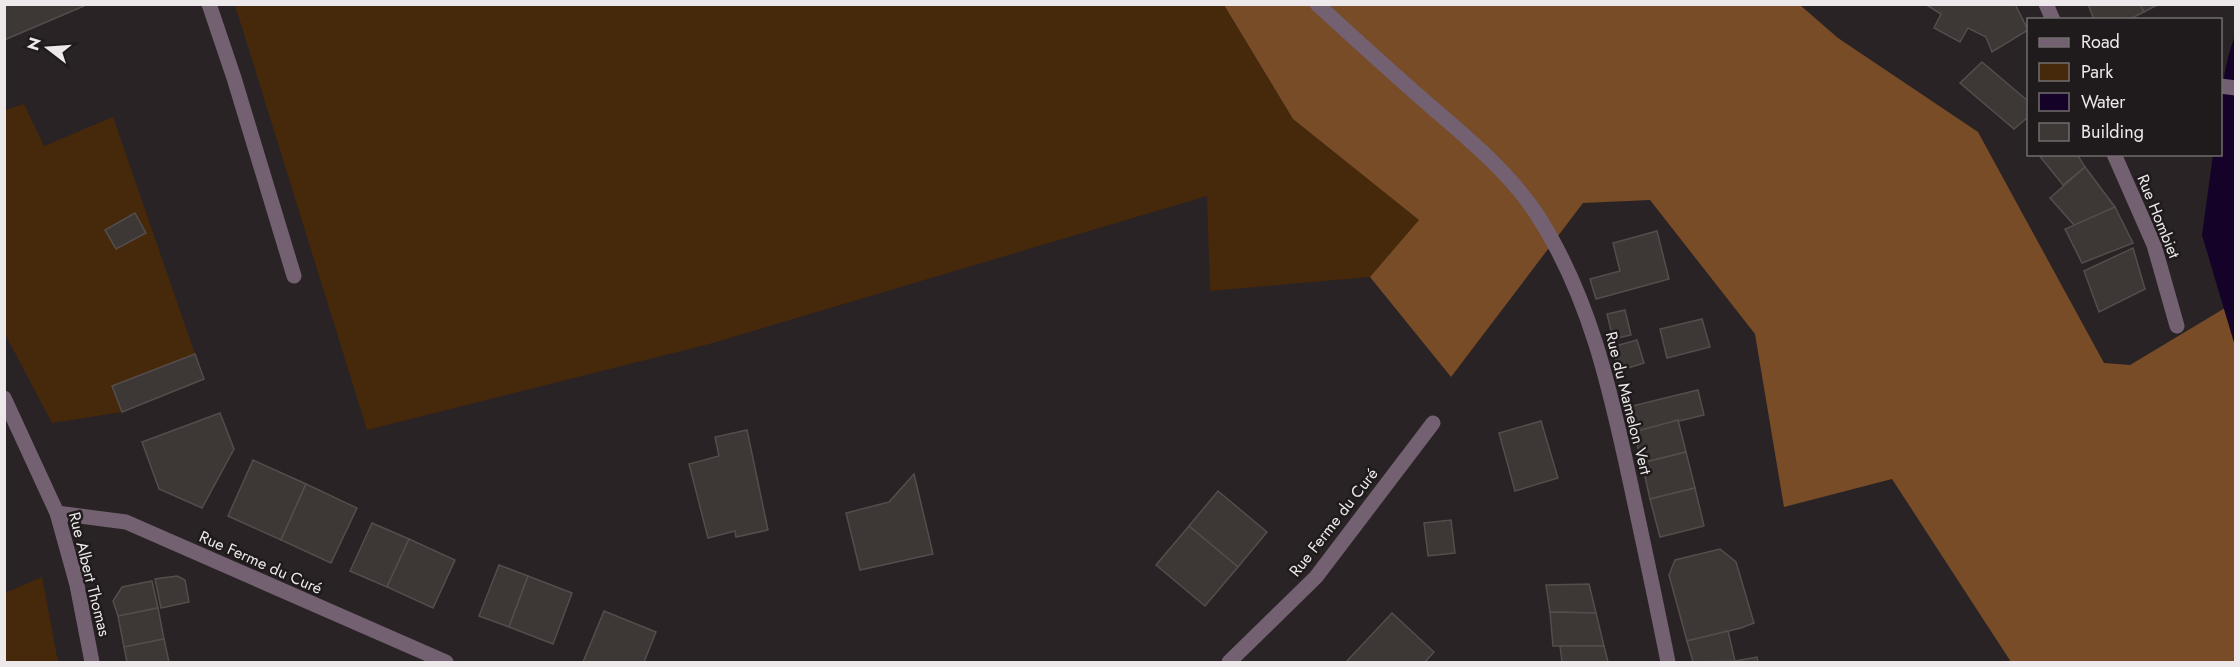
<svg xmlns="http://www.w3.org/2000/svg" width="2240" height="667" font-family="Jost,sans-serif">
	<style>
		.green { fill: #46280b }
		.forest { fill: #774c26 }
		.water { fill: #140229 }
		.building { fill: #3d3736; stroke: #544d4c; stroke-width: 1.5 }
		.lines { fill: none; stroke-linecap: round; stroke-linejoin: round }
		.minor { stroke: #736071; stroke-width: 15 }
		.labels { text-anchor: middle; stroke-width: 5; stroke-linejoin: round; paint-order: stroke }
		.street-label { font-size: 16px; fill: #ede9ea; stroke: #1f1a1b }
	</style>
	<rect width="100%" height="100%" fill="#292325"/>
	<g class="green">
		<polygon points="235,5 1224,5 1293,119 1420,220 1370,277 1210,291 1207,196 709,344 367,430"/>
		<polygon points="24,104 44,146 113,117 195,354 112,386 122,412 52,423 5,334 5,110"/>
		<polygon points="42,577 58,662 5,662 5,593"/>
	</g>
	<polygon class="forest" points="1224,5 1800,5 1838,38 1978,132 2104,363 2130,365 2225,308 2236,346 2235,662 2011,662 1892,479 1784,507 1755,334 1650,200 1583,203 1451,377 1370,277 1419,220 1293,119"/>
	<path class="water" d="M2235,35v311l-33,-111 11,-80 7,-1c0,-45 0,-76 15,-119z"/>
	<g class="building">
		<polygon points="4,4 84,4 84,6 4,40"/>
		<polygon points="1925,4 2015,4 2028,30 1992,52 1986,37 1968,28 1960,42 1934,28 1941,14"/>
		<polygon points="2088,4 2140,4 2144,12 2128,20 2094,20"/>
		<polygon points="2140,4 2159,4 2144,12"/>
		<polygon points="1982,62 2028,101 2028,117 2014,129 1960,83"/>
		<polygon points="2038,154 2077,154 2085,167 2063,185"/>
		<polygon points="2085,167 2115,207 2075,226 2050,198"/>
		<polygon points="2115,207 2133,243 2082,263 2065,229"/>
		<polygon points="135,213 146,233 116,249 105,230"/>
		<polygon points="1657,231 1669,279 1596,299 1590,279 1620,271 1613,243"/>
		<polygon points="2133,248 2145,289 2099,312 2084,271"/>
		<polygon points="1625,310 1631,335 1613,339 1607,314"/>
		<polygon points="1702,319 1710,347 1667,358 1660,329"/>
		<polygon points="1637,340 1644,363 1619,371 1612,347"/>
		<polygon points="195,354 204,379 122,412 112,386"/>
		<polygon points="1698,390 1704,415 1634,432 1628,407"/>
		<polygon points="220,413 234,449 202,508 159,489 142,442"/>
		<polygon points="1678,420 1686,452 1642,463 1634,432"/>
		<polygon points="1541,421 1558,478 1515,491 1499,433"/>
		<polygon points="747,430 768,530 736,537 735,531 708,538 689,464 719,456 715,437"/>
		<polygon points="1686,452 1695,488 1650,499 1642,463"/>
		<polygon points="253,460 306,484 281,540 228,516"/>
		<polygon points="914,474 933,554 860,570 846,513 889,502"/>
		<polygon points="306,484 357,508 331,563 281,540"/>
		<polygon points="1695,488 1704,526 1660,537 1650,499"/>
		<polygon points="1218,491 1267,532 1238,567 1189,526"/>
		<polygon points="1451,520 1455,553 1428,556 1424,523"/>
		<polygon points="372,523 409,539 387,587 350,571"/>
		<polygon points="1189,526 1238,567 1205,606 1156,565"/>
		<polygon points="409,539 455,560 433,608 387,587"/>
		<polygon points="1720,549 1736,562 1754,623 1741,628 1687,641 1669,575 1675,560"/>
		<polygon points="499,565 528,576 509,627 479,616"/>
		<polygon points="177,576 185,580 189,602 161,608 155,579"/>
		<polygon points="528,576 572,593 553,644 509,627"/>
		<polygon points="152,581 158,608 118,616 113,601 122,587"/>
		<polygon points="1589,584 1596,613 1550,612 1546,585"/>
		<polygon points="158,608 164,639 124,647 118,616"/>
		<polygon points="604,611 656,632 644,662 583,662"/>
		<polygon points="1550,612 1596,613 1604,646 1553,646"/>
		<polygon points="1392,613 1434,652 1425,662 1346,662"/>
		<polygon points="1728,631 1735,661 1693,662 1687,641"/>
		<polygon points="164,639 169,662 127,662 124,647"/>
		<polygon points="1560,646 1604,646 1608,662 1562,662"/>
		<polygon points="1757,657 1758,662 1729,662 1735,661"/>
	</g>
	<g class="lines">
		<g class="minor">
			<polyline points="209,4 234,78 294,276"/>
			<path d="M1317,4c37,34 73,67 111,100 38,33 80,67 108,109 53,81 74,175 94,268 13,60 26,121 38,181"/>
			<polyline points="2046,4 2053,20"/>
			<polyline points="2220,86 2236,88"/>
			<polyline points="2114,154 2154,245 2177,326"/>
			<polyline points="4,398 57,513 77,585 92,662"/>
			<polyline points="57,513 126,522 446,662"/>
			<polyline points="1229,662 1316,577 1433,423"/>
		</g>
	</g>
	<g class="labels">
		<g class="street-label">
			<text transform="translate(2159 216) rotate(68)" y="6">Rue Hombiet</text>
			<text transform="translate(1629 403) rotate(76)" y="6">Rue du Mamelon Vert</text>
			<text transform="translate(1333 522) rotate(-52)" y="6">Rue Ferme du Curé</text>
			<text transform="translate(261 562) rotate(24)" y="6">Rue Ferme du Curé</text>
			<text transform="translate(90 574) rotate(76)" y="6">Rue Albert Thomas</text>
		</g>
	</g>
	<rect width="2240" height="667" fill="none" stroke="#ede9ea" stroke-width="12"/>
	<rect x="2027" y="18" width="195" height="138" fill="#1f1a1b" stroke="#716d6e" stroke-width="1.5"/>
	<rect x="2039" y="38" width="30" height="9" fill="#736071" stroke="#716d6e" stroke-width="1.5"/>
	<text x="2081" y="48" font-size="18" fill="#ede9ea">Road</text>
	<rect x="2039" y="63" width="30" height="18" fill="#46280b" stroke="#716d6e" stroke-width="1.5"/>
	<text x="2081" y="78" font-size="18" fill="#ede9ea">Park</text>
	<rect x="2039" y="93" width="30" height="18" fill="#140229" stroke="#716d6e" stroke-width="1.5"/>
	<text x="2081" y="108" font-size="18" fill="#ede9ea">Water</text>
	<rect x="2039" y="123" width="30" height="18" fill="#3d3736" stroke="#716d6e" stroke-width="1.5"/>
	<text x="2081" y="138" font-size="18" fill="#ede9ea">Building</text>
	<g transform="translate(48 48) rotate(287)" stroke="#1f1a1b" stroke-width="4.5" paint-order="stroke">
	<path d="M0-4.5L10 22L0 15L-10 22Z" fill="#ede9ea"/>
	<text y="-9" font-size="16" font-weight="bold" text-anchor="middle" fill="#ede9ea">N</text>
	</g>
</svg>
